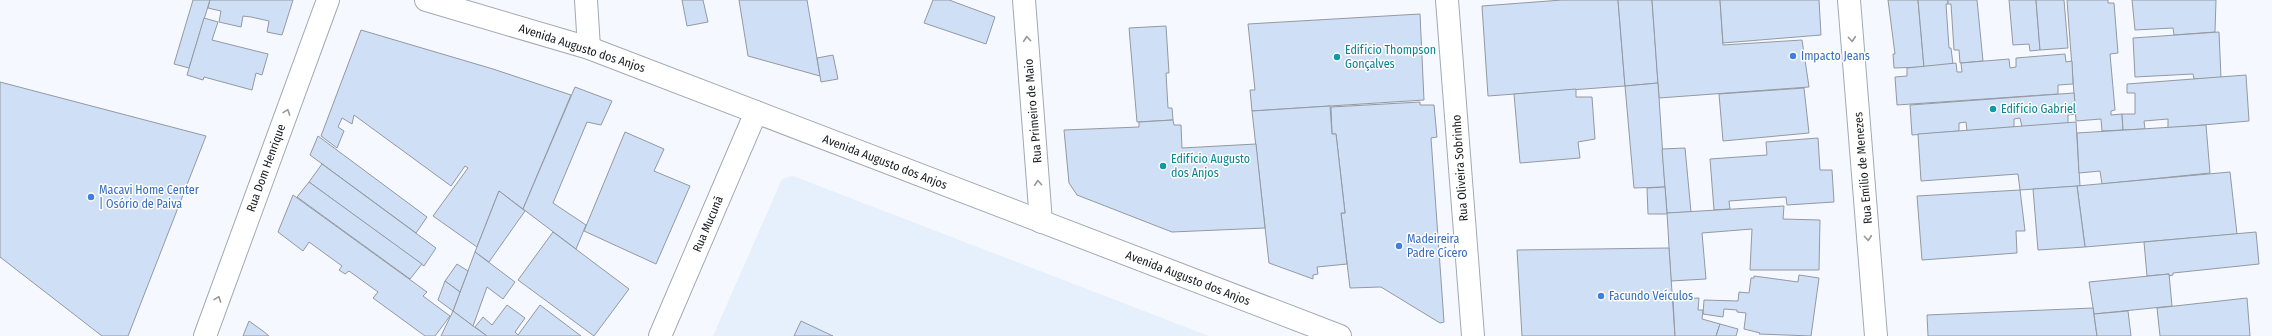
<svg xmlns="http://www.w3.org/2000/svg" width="2272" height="336" font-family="'Fira Sans Condensed',sans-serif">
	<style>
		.built { fill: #e6effc }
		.building { fill: #cfdff5; stroke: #9399a2 }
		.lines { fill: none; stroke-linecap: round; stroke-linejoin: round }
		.minor-casing { stroke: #a2a9b2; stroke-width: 24 }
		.major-casing { stroke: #a2a9b2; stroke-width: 24 }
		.minor { stroke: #fff; stroke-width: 22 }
		.major { stroke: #fff; stroke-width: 22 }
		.oneway { stroke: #97989a }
		.shop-dot { fill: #3f7fe0; stroke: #fff; stroke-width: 1.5 }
		.culture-dot { fill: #0f9aa8; stroke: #fff; stroke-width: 1.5 }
		.labels { text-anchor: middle; stroke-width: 3; stroke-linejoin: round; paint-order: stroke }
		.street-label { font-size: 12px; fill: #181b1e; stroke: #fff }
		.culture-label { font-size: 12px; fill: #0d838f; stroke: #fff; text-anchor: start }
		.shop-label { font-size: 12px; fill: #366cbe; stroke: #fff; text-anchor: start }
	</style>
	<rect width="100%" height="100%" fill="#f5f9ff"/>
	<polygon class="built" points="793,176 1209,336 713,336 782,179"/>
	<g class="building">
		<polygon points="193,0 210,0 189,68 174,64"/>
		<polygon points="210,0 293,0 282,35 267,32 269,21 251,17 243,16 241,27 219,22 221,11 208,8"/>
		<polygon points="682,0 703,0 708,22 687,26"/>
		<polygon points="739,0 807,0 820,76 748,56"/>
		<polygon points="933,0 949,0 995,17 986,44 924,23"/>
		<polygon points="1562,0 1618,0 1625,86 1488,96 1482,6"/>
		<polygon points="1618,0 1652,0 1658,83 1625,86"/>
		<polygon points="1652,0 1720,0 1723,45 1802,40 1809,87 1659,98"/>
		<polygon points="1720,0 1819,0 1821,35 1723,43"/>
		<polygon points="1888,0 1918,0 1924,67 1894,68 1893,54 1895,54"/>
		<polygon points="1918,0 1948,0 1948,4 1946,4 1949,48 1951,48 1953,64 1924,67"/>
		<polygon points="1948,0 1977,0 1983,61 1960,63 1959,50 1954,50 1951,4 1948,4"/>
		<polygon points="2009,0 2036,0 2040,50 2030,51 2029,44 2013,45"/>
		<polygon points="2036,0 2064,0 2068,48 2040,50"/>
		<polygon points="2067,0 2108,0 2108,3 2114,3 2118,53 2110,54 2115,110 2111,111 2111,115 2122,114 2123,130 2102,131 2101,119 2076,121"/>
		<polygon points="2132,0 2216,0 2215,32 2174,35 2173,28 2135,30"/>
		<polygon points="1420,14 1424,100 1252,111 1250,90 1255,90 1248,24"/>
		<polygon points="204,18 218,22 212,40 268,54 262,75 256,73 252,90 204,77 203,80 187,75"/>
		<polygon points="1166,26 1169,73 1166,73 1168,108 1172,108 1173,120 1137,122 1129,28"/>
		<polygon points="361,30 493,69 571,95 523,209 499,191 477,247 433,216 468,168 465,166 451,186 354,115 352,124 342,118 338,127 344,131 337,148 321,136"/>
		<polygon points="2219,32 2221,78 2194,79 2193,74 2135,77 2133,38"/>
		<polygon points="2065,54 2066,62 2072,61 2073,84 2058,85 2058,94 1897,105 1895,77 1907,76 1907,68 1956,63 1957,72 1962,72 1961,63 2009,59 2010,68 2016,67 2016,58"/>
		<polygon points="833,55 838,79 821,82 817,58"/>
		<polygon points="2246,75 2249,121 2168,128 2168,119 2144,121 2145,129 2123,130 2122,114 2135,114 2135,93 2127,93 2127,84"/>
		<polygon points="0,82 206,136 128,336 102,336 0,257"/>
		<polygon points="1658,83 1665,187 1634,188 1625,86"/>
		<polygon points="575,87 612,101 601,125 587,122 553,203 586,225 576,249 523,209"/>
		<polygon points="1804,88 1809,133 1723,141 1719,94"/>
		<polygon points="1576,89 1576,97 1592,97 1595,139 1578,142 1580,158 1520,163 1514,94"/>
		<polygon points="2074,93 2076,114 2068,115 2068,123 2022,127 2020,118 2014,119 2014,127 1967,131 1966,122 1959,123 1959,131 1912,135 1910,105"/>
		<polygon points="1420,102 1420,105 1434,105 1437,137 1431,138 1444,322 1440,323 1381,287 1350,288 1341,213 1345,213 1336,134 1332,134 1331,107"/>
		<polygon points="1330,106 1332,134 1336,134 1345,213 1341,213 1347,264 1317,267 1318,274 1313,275 1313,279 1269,263 1252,111"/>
		<polygon points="1173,120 1174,125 1181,125 1182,148 1256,144 1265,228 1172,232 1077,195 1069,183 1064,130 1139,127 1139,122"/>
		<polygon points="2076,122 2080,186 2020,190 2018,174 1921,181 1918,134"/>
		<polygon points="2206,125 2210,173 2102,184 2100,171 2079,173 2077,133"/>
		<polygon points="625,132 664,149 654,171 690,186 656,264 584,231"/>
		<polygon points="318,136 427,217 416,233 310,155"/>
		<polygon points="1818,138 1820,170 1832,170 1834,202 1787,205 1786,197 1729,201 1730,209 1714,210 1710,159 1767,155 1766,142"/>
		<polygon points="1685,148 1691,212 1667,213 1662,149"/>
		<polygon points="322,164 436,248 424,266 309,182"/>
		<polygon points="2230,172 2237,234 2085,247 2077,186"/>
		<polygon points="309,182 422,264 410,279 297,197"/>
		<polygon points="2077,186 2085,247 2038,250 2033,189"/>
		<polygon points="1665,187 1667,214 1648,214 1647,188"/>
		<polygon points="2020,190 2025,231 2016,231 2017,253 1922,260 1917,196"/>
		<polygon points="499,191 525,211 489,262 475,252"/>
		<polygon points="293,195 427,292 423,296 450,316 435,336 425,336 373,298 378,292 349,271 345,274 339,270 342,266 309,242 303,251 278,232"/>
		<polygon points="1784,206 1783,219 1820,220 1819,270 1750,270 1752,229 1702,233 1706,279 1671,281 1667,213"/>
		<polygon points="553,232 629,289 594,336 518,280"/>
		<polygon points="2256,232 2259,264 2173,273 2173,275 2169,276 2169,274 2147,276 2144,242"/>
		<polygon points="1669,248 1675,336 1522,336 1517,250"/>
		<polygon points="475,252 515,282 503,299 487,287 473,326 453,311"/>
		<polygon points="457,264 468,271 460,292 445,281"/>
		<polygon points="2169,274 2172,306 2094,314 2089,282"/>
		<polygon points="1799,275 1819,278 1811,336 1759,334 1760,333 1744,329 1746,313 1737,312 1737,310 1724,309 1723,317 1703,314 1704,300 1738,301 1739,292 1749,293 1751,278 1754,278 1754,276 1798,282"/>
		<polygon points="445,281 460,292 453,311 438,300"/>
		<polygon points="1699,298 1698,310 1703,310 1702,319 1720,324 1716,336 1675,336 1673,299"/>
		<polygon points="2247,298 2250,336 2160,336 2157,308"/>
		<polygon points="507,305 525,318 515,332 518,335 540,305 581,336 487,336 475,327 483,317 492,325"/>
		<polygon points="2093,308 2097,336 1928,336 1927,315"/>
		<polygon points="453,311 473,326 487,336 441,336"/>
		<polygon points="2128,311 2131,336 2097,336 2094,314"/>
		<polygon points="249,321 263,331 269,336 243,336"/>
		<polygon points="801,321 833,336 794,336"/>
		<polygon points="1720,324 1738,329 1736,336 1716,336"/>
	</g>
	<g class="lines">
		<g class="minor-casing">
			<g id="minor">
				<polyline points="586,0 589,48"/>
				<polyline points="1024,0 1041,222"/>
				<polyline points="1447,0 1473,336"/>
				<polyline points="1849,0 1876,336"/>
				<polyline points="205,336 328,0"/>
				<polyline points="660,336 756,112"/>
			</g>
		</g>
		<g class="major-casing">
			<polyline id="major" points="426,0 589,48 1340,336"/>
		</g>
		<use href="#minor" class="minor"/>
		<use href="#major" class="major"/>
	</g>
	<defs><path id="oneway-chevron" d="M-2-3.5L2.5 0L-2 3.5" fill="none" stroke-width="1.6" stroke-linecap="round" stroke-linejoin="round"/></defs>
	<g class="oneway">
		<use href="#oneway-chevron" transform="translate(1027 39) rotate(-95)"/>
		<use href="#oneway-chevron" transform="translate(1852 39) rotate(85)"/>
		<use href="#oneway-chevron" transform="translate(287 112) rotate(-70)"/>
		<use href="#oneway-chevron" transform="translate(1038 183) rotate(-94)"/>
		<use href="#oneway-chevron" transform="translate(1868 238) rotate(85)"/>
		<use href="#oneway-chevron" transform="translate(218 299) rotate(-70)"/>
	</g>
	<g class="shop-dot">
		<circle cx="1793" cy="56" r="4"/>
		<circle cx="91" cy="197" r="4"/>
		<circle cx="1399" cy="246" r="4"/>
		<circle cx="1601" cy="296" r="4"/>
	</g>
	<g class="culture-dot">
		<circle cx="1337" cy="57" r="4"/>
		<circle cx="1993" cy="109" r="4"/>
		<circle cx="1163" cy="166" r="4"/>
	</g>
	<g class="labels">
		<g class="street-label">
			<text transform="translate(582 48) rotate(18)" y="4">Avenida Augusto dos Anjos</text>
			<text transform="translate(1033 111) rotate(-95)" y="4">Rua Primeiro de Maio</text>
			<text transform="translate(885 162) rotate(21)" y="4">Avenida Augusto dos Anjos</text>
			<text transform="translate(266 168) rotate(-70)" y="4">Rua Dom Henrique</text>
			<text transform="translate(1460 168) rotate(-94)" y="4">Rua Oliveira Sobrinho</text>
			<text transform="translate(1863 168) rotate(-95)" y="4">Rua Emílio de Menezes</text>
			<text transform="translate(708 224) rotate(-67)" y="4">Rua Mucunã</text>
			<text transform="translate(1188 278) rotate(21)" y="4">Avenida Augusto dos Anjos</text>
		</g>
		<g class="culture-label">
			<text x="1345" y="54">Edifício Thompson<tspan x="1345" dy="14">Gonçalves</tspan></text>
			<text x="2001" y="113">Edifício Gabriel</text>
			<text x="1171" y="163">Edifício Augusto<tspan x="1171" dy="14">dos Anjos</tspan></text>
		</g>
		<g class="shop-label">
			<text x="1801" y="60">Impacto Jeans</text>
			<text x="99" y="194">Macavi Home Center<tspan x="99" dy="14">| Osório de Paiva</tspan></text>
			<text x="1407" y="243">Madeireira<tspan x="1407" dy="14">Padre Cícero</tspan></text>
			<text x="1609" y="300">Facundo Veículos</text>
		</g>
	</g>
</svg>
